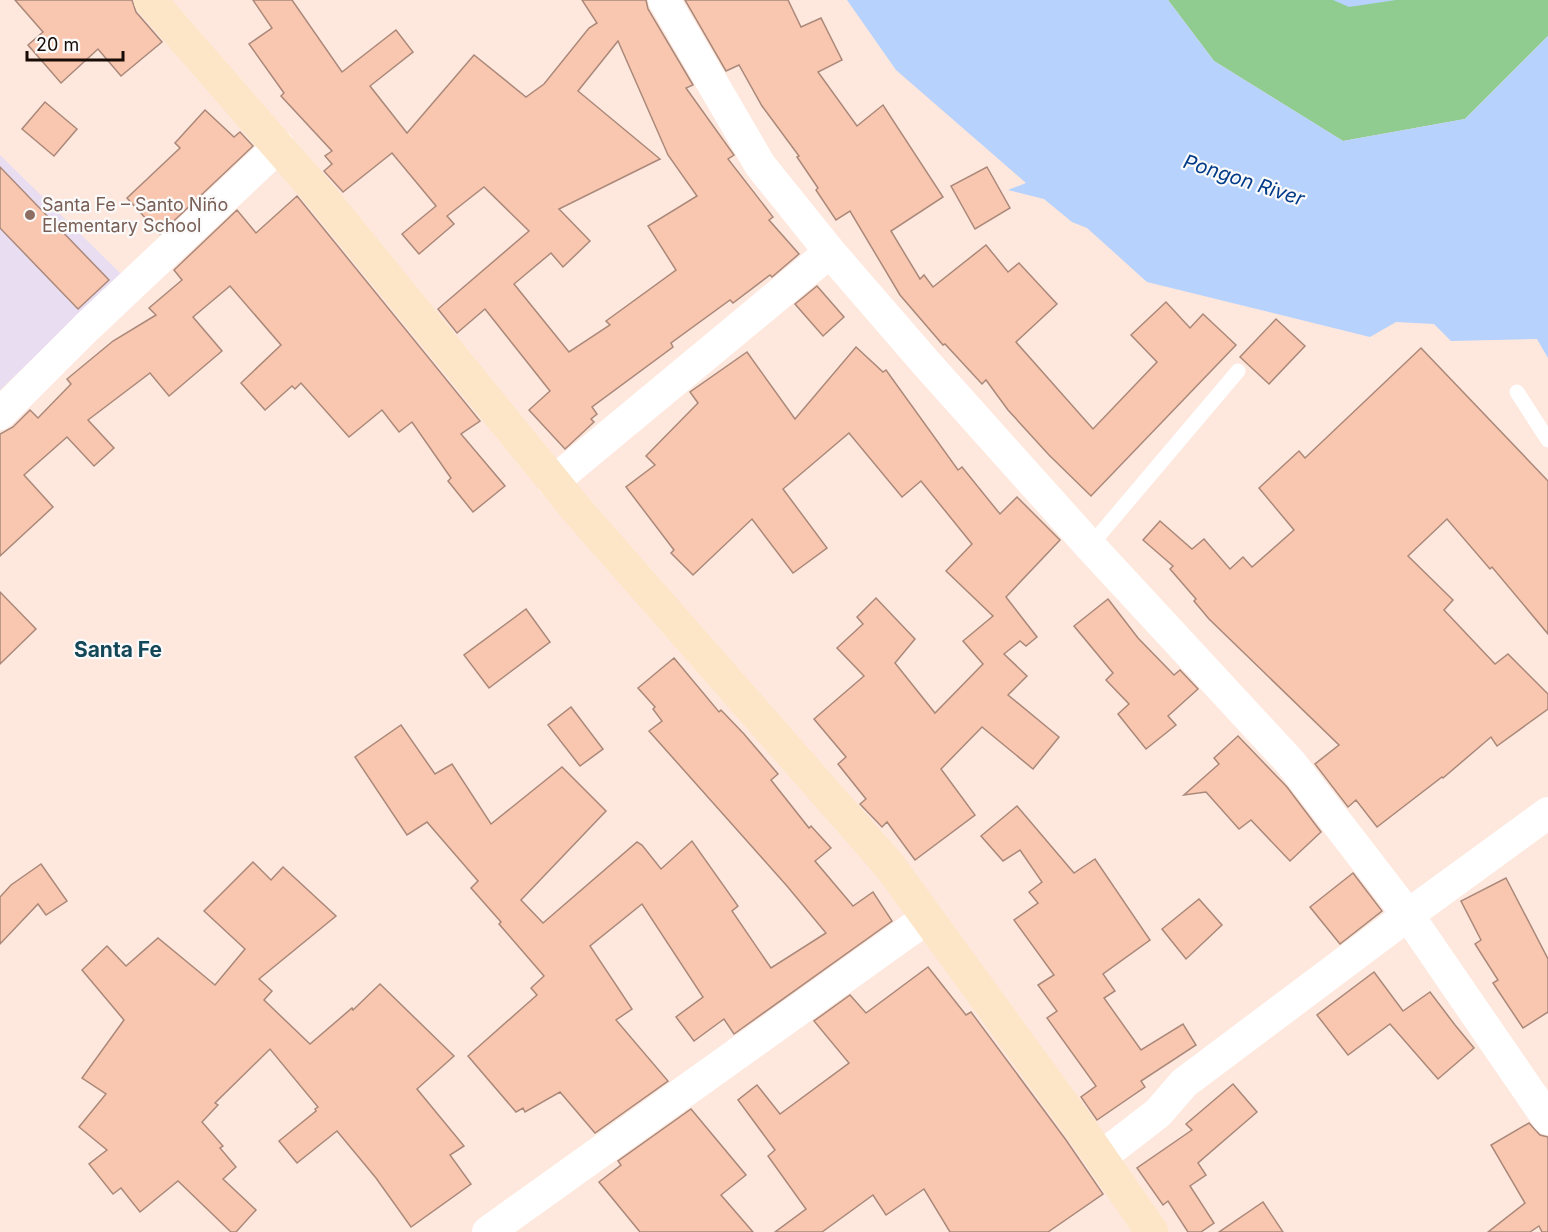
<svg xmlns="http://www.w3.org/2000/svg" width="1548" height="1232" font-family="Inter,sans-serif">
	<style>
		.education { fill: #e9ddf2 }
		.green { fill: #90cc8f }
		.water { fill: #b6d2fd }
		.building { fill: #f9c6af; stroke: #aa897a; stroke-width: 1.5; fill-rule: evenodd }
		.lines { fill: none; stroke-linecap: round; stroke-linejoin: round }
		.lane { stroke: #fff; stroke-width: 15 }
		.street { stroke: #fff; stroke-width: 32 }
		.secondary { stroke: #fde6c7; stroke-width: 33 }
		.education-dot { fill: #8d6e63; stroke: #fafafa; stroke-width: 2 }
		.labels { text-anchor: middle; stroke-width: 4.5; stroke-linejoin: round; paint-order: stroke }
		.education-label { font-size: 18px; fill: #785e54; stroke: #fafafa; text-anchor: start }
		.water-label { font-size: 20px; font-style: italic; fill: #013a88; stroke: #fafafa }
		.quarter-label { font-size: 21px; font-weight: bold; fill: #144758; stroke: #fafafa }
	</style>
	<rect width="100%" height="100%" fill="#fee7dd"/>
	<polygon class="education" points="0,155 121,274 0,390"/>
	<polygon class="green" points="1168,0 1548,0 1548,36 1465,119 1343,141 1214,61"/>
	<g class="water">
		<polygon points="847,0 1168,0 1214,61 1343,141 1465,119 1548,36 1548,358 1537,339 1451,341 1434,324 1396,322 1370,337 1147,282 1087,228 1072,222 1044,199 1008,190 1026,183 896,70"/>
		<polygon points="1333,0 1396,0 1349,7"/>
	</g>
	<g class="building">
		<polygon points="15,0 132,0 136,12 162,42 121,76 98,49 61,83 28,45 43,32"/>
		<path d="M253,0h39l50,72 54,-42 17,22 -43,34 37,47 67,-78 52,42 18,-13 45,-56 8,-5 -15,-23h64l2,9 45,76 -7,3 48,67 -6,4 45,58 -4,3 30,34 -27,23 -2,-2 -37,28 -3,-3 -59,43 2,4 -81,60 5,7 -6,5 3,3 -29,27 -36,-39 21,-19 -65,-82 -28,24 -19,-24 91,-78 -45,-44 -37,29 7,8 -35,30 -17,-20 34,-28 -44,-53 -49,39 -19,-21 8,-7 -7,-8 7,-5 -51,-55 3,-3 -35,-49 23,-16zM618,41l50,114 29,41 -49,30 28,44 -70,51 4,4 -41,27 -55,-68 37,-31 12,14 27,-26 -31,-32 101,-50 -82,-68z"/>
		<polygon points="685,0 788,0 801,27 821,18 842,60 818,72 857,126 883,105 943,197 891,231 920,279 924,275 933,287 986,245 1008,272 1019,263 1057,304 1016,342 1093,429 1157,362 1131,335 1166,302 1190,328 1203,314 1236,345 1091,496 1049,455 1008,410 986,380 982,384 945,344 943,345 900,295 850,211 836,220 816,190 818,188 797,157 799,156 762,106 739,65 726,71"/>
		<polygon points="45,102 77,129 54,156 22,129"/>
		<polygon points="205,110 234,137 240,132 253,146 160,234 127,198 180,148 175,143"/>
		<polygon points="0,167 109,280 78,309 0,228"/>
		<polygon points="987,167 1010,208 975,229 951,186"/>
		<polygon points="297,196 480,421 461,434 505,486 473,512 448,481 451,478 412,422 399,432 382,410 349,437 301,383 295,389 292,386 265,410 241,383 281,345 230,286 193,317 222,351 169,396 150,373 88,420 114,448 94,466 67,437 24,475 53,507 0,556 0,434 13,427 30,410 38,418 71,384 67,379 113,341 156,315 149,308 182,280 174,270 237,210 256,233"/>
		<polygon points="817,286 844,317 823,336 795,304"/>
		<polygon points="1276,319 1305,346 1269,384 1240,357"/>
		<polygon points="856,347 883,372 886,370 958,470 962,467 1000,514 1017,497 1060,540 1006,597 1037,637 1026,646 1020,641 1004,654 1027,676 1008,695 1059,737 1033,769 982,727 941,769 975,815 915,860 887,822 882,827 860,804 866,799 838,764 846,757 814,719 864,676 837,648 863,624 857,617 876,598 915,639 895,663 935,713 983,664 963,641 993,616 946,571 972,544 921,481 902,497 849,433 783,489 827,548 793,573 752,519 693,575 671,553 674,550 626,487 655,465 646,456 698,403 690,392 747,352 795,419"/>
		<polygon points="1421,348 1548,481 1548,634 1492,567 1490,569 1447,519 1408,556 1453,600 1444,610 1495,664 1508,654 1548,694 1548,709 1497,746 1491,737 1443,778 1442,777 1377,827 1356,800 1348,807 1315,764 1339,745 1209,619 1194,601 1196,599 1170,569 1173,566 1143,540 1160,521 1192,549 1204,539 1230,569 1243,557 1252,567 1294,530 1259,488 1299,451 1305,458"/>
		<polygon points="0,592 36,629 0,664"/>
		<polygon points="1108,599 1138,638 1174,675 1180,670 1198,689 1168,716 1176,725 1146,749 1118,714 1129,704 1106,680 1113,673 1074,626"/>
		<polygon points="526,609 550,642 489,688 464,655"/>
		<polygon points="674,658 719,712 721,710 744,734 778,774 771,780 809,828 811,826 831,848 815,861 853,906 873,892 892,921 734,1034 724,1019 694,1041 676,1017 703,997 642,904 590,946 632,1009 616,1020 668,1081 595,1133 560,1092 525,1112 523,1108 516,1112 468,1056 537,995 531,988 544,976 499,924 501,922 471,888 478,881 427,822 407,835 355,757 401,725 435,774 452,764 491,824 562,767 606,811 521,900 543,923 637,842 642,845 661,869 692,841 738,906 732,911 771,968 826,933 787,886 649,731 662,721 653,709 655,707 638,688"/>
		<polygon points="571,707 603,749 580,766 548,725"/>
		<polygon points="1238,736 1287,787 1321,832 1290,861 1251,820 1239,829 1206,792 1184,795 1219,764 1214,758"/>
		<polygon points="1017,806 1074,873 1095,859 1150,940 1103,974 1115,991 1104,998 1141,1050 1183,1024 1196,1045 1141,1081 1145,1087 1097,1120 1081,1097 1096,1086 1047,1018 1057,1011 1038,985 1054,975 1014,920 1038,903 1029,892 1042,882 1020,850 1003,861 981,836"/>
		<polygon points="253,862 271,880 283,867 336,916 259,979 272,991 264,1000 310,1044 352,1008 353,1010 380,984 454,1056 417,1089 464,1146 450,1155 471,1184 411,1227 376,1178 337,1131 297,1163 279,1141 316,1111 315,1109 318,1107 270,1049 215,1103 218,1105 202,1122 223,1146 220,1148 236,1167 223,1179 256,1210 236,1232 231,1232 178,1181 140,1212 121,1188 113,1194 89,1164 107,1150 79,1127 106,1094 82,1078 124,1020 82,970 107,946 126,966 158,938 215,985 245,949 204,911"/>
		<polygon points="41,864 67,901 46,915 38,904 0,944 0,897 11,885"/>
		<polygon points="1353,873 1382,911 1340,944 1310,907"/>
		<polygon points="1506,878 1548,959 1548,1012 1523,1028 1493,983 1498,980 1475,944 1481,940 1461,901"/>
		<polygon points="1199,899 1222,925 1186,959 1162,929"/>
		<polygon points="928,967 966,1015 971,1012 1066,1140 1103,1194 1048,1232 950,1232 924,1189 886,1215 873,1195 822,1232 775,1232 806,1209 768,1156 775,1150 738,1100 757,1085 780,1114 849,1063 814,1021 850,995 866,1013"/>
		<polygon points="1374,972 1403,1011 1430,992 1455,1025 1474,1048 1438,1079 1390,1024 1348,1055 1317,1015"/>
		<polygon points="1233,1084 1257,1112 1198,1163 1206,1175 1190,1186 1214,1223 1201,1232 1188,1232 1168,1201 1163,1205 1137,1168 1192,1130 1186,1124"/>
		<polygon points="691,1109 746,1175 721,1195 753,1232 640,1232 599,1182 621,1165 618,1161"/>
		<polygon points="1529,1123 1540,1135 1548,1137 1548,1232 1542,1232 1539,1226 1530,1232 1488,1232 1525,1203 1491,1145"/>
		<polygon points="1263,1202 1283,1232 1219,1232"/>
	</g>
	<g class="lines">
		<g class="lane">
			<polyline points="1517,392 1548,440"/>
			<polyline points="1090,546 1238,371"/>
		</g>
		<g class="street">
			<polyline points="664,0 760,165 830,252 926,363 1090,546 1291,763 1408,915 1548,1119"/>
			<polyline points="0,414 86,328 279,146"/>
			<polyline points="553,482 830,252"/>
			<polyline points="1101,1157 1158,1113 1184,1083 1408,915 1548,813"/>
			<polyline points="488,1232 927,918"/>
		</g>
		<polyline class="secondary" points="150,0 322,197 577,510 889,865 1081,1129 1152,1232"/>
	</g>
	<circle class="education-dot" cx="30" cy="215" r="6"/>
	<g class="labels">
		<g class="education-label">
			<text x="42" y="211">Santa Fe – Santo Niño<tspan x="42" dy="21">Elementary School</tspan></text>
		</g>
		<g class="water-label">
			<text transform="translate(1244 180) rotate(18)" y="7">Pongon River</text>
		</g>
		<g class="quarter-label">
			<text x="118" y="657">Santa Fe</text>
		</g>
	</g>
	<path d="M27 51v9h96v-9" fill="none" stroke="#180c07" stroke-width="3"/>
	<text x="36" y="51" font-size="18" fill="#180c07" stroke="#fafafa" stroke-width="4.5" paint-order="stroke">20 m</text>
</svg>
